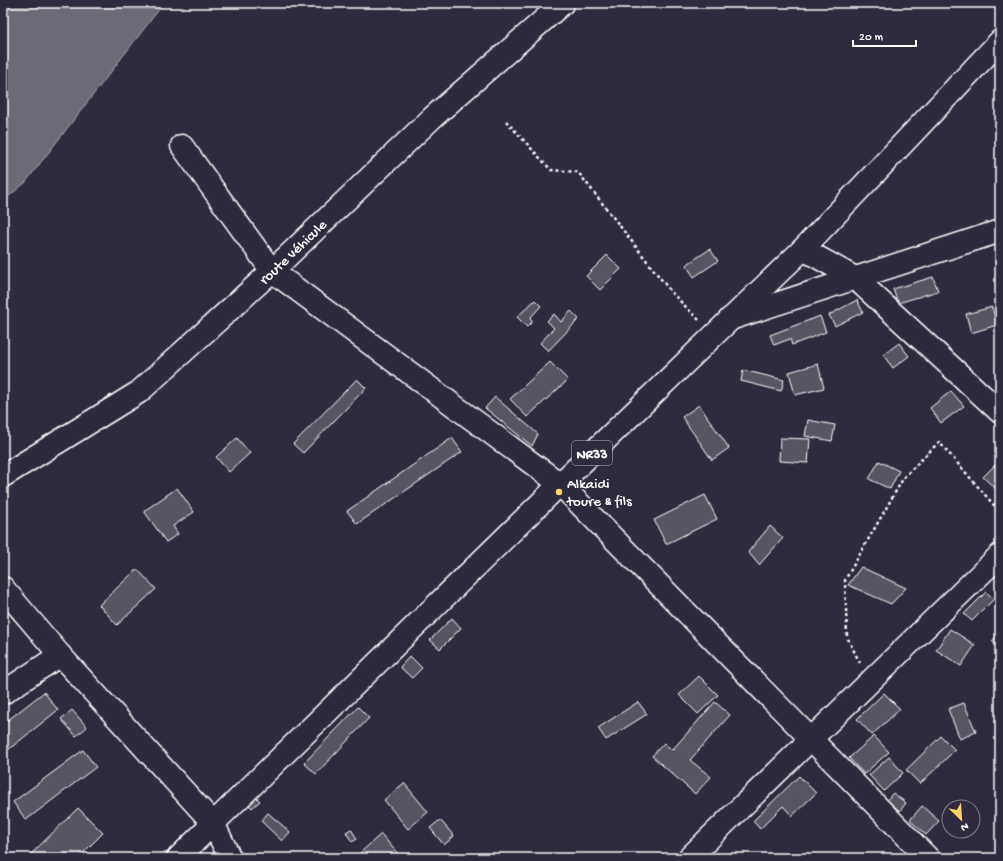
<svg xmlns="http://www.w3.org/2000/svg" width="1003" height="861" font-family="'Gochi Hand',sans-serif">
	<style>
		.water { fill: #6d6a77; stroke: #a7a6ad }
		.building { fill: #595564; stroke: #fff }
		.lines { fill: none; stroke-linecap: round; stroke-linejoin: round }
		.minor-casing { stroke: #fff; stroke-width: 25 }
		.major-casing { stroke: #fff; stroke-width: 25 }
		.path { stroke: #fff; stroke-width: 2.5; stroke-dasharray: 3 3; stroke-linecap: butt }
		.minor { stroke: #2f2a3d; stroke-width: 22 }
		.major { stroke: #2f2a3d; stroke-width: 22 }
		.poi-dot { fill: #ffd166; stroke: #2f2a3d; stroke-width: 1.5 }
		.labels { text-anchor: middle; stroke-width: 3; stroke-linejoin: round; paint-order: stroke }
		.shield { fill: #2f2a3d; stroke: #c1bfc5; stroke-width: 1 }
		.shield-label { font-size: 14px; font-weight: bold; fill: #fff }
		.street-label { font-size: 15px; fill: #fff; stroke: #2f2a3d }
		.poi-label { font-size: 15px; fill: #fff; stroke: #2f2a3d; text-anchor: start }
	</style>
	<rect width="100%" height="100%" fill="#2f2a3d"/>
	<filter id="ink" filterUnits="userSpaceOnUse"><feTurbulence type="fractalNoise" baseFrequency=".025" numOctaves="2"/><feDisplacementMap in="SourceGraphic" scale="8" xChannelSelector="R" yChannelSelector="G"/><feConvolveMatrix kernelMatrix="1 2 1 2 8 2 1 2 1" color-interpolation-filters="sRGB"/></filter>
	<g filter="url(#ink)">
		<polygon class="water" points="3,3 164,3 25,183 3,201"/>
		<g class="building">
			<polygon points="710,249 718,261 694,277 686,265"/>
			<polygon points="607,255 621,269 600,290 586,276"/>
			<polygon points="933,277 938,291 898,303 893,289"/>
			<polygon points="535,300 541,306 530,318 533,321 527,327 517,317"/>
			<polygon points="857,300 863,312 835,326 829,315"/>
			<polygon points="992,307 997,325 971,333 966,314"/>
			<polygon points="571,311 579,319 548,351 540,343 554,328 547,321 554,314 561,322"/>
			<polygon points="820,316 826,332 792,345 790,339 774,345 770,335"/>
			<polygon points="899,343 909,356 893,368 883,355"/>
			<polygon points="550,362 568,380 527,417 510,399"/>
			<polygon points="818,364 824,388 795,395 789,372"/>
			<polygon points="743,370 784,380 781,391 741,381"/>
			<polygon points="357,379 366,388 303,453 293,444"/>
			<polygon points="951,391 964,406 941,423 930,408"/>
			<polygon points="495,397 538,434 532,446 485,408"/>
			<polygon points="699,405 729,448 712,460 682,417"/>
			<polygon points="808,420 835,425 832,441 805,436"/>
			<polygon points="237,438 250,453 229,472 216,457"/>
			<polygon points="452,438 462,452 357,524 347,511"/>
			<polygon points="780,438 810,439 808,463 779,461"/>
			<polygon points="1000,460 1000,493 983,477"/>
			<polygon points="879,461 899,471 890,489 869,479"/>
			<polygon points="177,488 194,512 173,526 178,534 166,542 144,511"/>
			<polygon points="705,495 717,519 666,544 654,520"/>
			<polygon points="770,526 783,538 759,565 748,552"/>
			<polygon points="861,567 906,588 891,604 848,585"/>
			<polygon points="137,569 156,589 117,625 99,605"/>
			<polygon points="986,592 994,599 972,621 964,614"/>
			<polygon points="452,618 461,628 440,649 430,640"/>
			<polygon points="950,629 975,645 961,666 936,650"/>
			<polygon points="1000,633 1000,649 992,641"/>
			<polygon points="410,656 422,668 412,678 400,667"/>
			<polygon points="699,676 718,695 698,714 679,695"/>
			<polygon points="44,692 58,710 3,754 3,724"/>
			<polygon points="884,693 900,709 872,735 857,719"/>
			<polygon points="638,702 647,714 606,740 598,728"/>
			<polygon points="715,702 730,715 690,760 711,777 695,794 652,756 664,743 672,750"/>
			<polygon points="964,703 976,732 960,739 948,709"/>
			<polygon points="358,707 369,718 316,774 304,763"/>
			<polygon points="72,710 87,727 76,736 61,719"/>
			<polygon points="874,736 889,752 864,774 849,758"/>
			<polygon points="941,736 955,750 920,784 906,770"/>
			<polygon points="83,750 96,767 26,820 13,802"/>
			<polygon points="889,757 903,773 884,791 869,775"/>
			<polygon points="799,776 816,793 792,816 783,806 760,829 753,821"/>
			<polygon points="404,783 428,812 408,829 384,800"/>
			<polygon points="893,793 906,803 900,811 887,800"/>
			<polygon points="253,794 260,801 252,808 245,801"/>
			<polygon points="922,806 939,821 926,835 910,820"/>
			<polygon points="78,808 103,833 78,858 27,858"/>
			<polygon points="268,813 290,832 282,841 261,821"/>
			<polygon points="440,820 454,836 444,845 430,828"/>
			<polygon points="351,829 357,839 352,842 346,832"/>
			<polygon points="381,834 399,855 395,858 364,858 360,853"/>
		</g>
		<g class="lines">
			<g class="minor-casing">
				<g id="minor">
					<polyline points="182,146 272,271 560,484 928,858"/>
					<polyline points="803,249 855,278 1000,412"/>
					<polyline points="730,319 1000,231"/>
					<path id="s1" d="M3,476l136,-84 133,-121 160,-153 131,-115"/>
					<polyline points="3,588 60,655 213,823 230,858"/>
					<polyline points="3,693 60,655"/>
					<polyline points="689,858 1000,555"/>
				</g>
			</g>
			<g class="major-casing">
				<polyline id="major" points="178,858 560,484 803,249 1000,41"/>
			</g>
			<g class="path">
				<polyline points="506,121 551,170 578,172 671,292 699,320"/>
				<polyline points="860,663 847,637 845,580 904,477 939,442 1000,512"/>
			</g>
			<use href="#minor" class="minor"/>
			<use href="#major" class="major"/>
		</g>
	</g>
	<circle class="poi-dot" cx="559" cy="492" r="4"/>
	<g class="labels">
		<rect class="shield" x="572" y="441" width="40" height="24" rx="3"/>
		<g class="shield-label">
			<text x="592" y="458">NR33</text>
		</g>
		<g class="street-label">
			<text dy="5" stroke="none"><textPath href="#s1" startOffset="368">route véhicule</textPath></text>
		</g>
		<g class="poi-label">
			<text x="567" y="488">Alkaidi<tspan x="567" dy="17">toure &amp; fils</tspan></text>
		</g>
	</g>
	<rect width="1003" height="861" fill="none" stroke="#2f2a3d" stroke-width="16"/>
	<rect x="8" y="8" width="987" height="845" fill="none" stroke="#fff" stroke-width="1.5" filter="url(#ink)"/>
	<g transform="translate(961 819) rotate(155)"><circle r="19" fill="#2f2a3d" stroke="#827f8b"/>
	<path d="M0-3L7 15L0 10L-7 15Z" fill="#ffd166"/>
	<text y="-6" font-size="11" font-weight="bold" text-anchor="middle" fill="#ffffff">N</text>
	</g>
	<path d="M853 40v6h63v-6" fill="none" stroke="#ffffff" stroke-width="2"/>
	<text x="859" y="40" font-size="12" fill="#ffffff" stroke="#2f2a3d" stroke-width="3" paint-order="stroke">20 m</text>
</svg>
